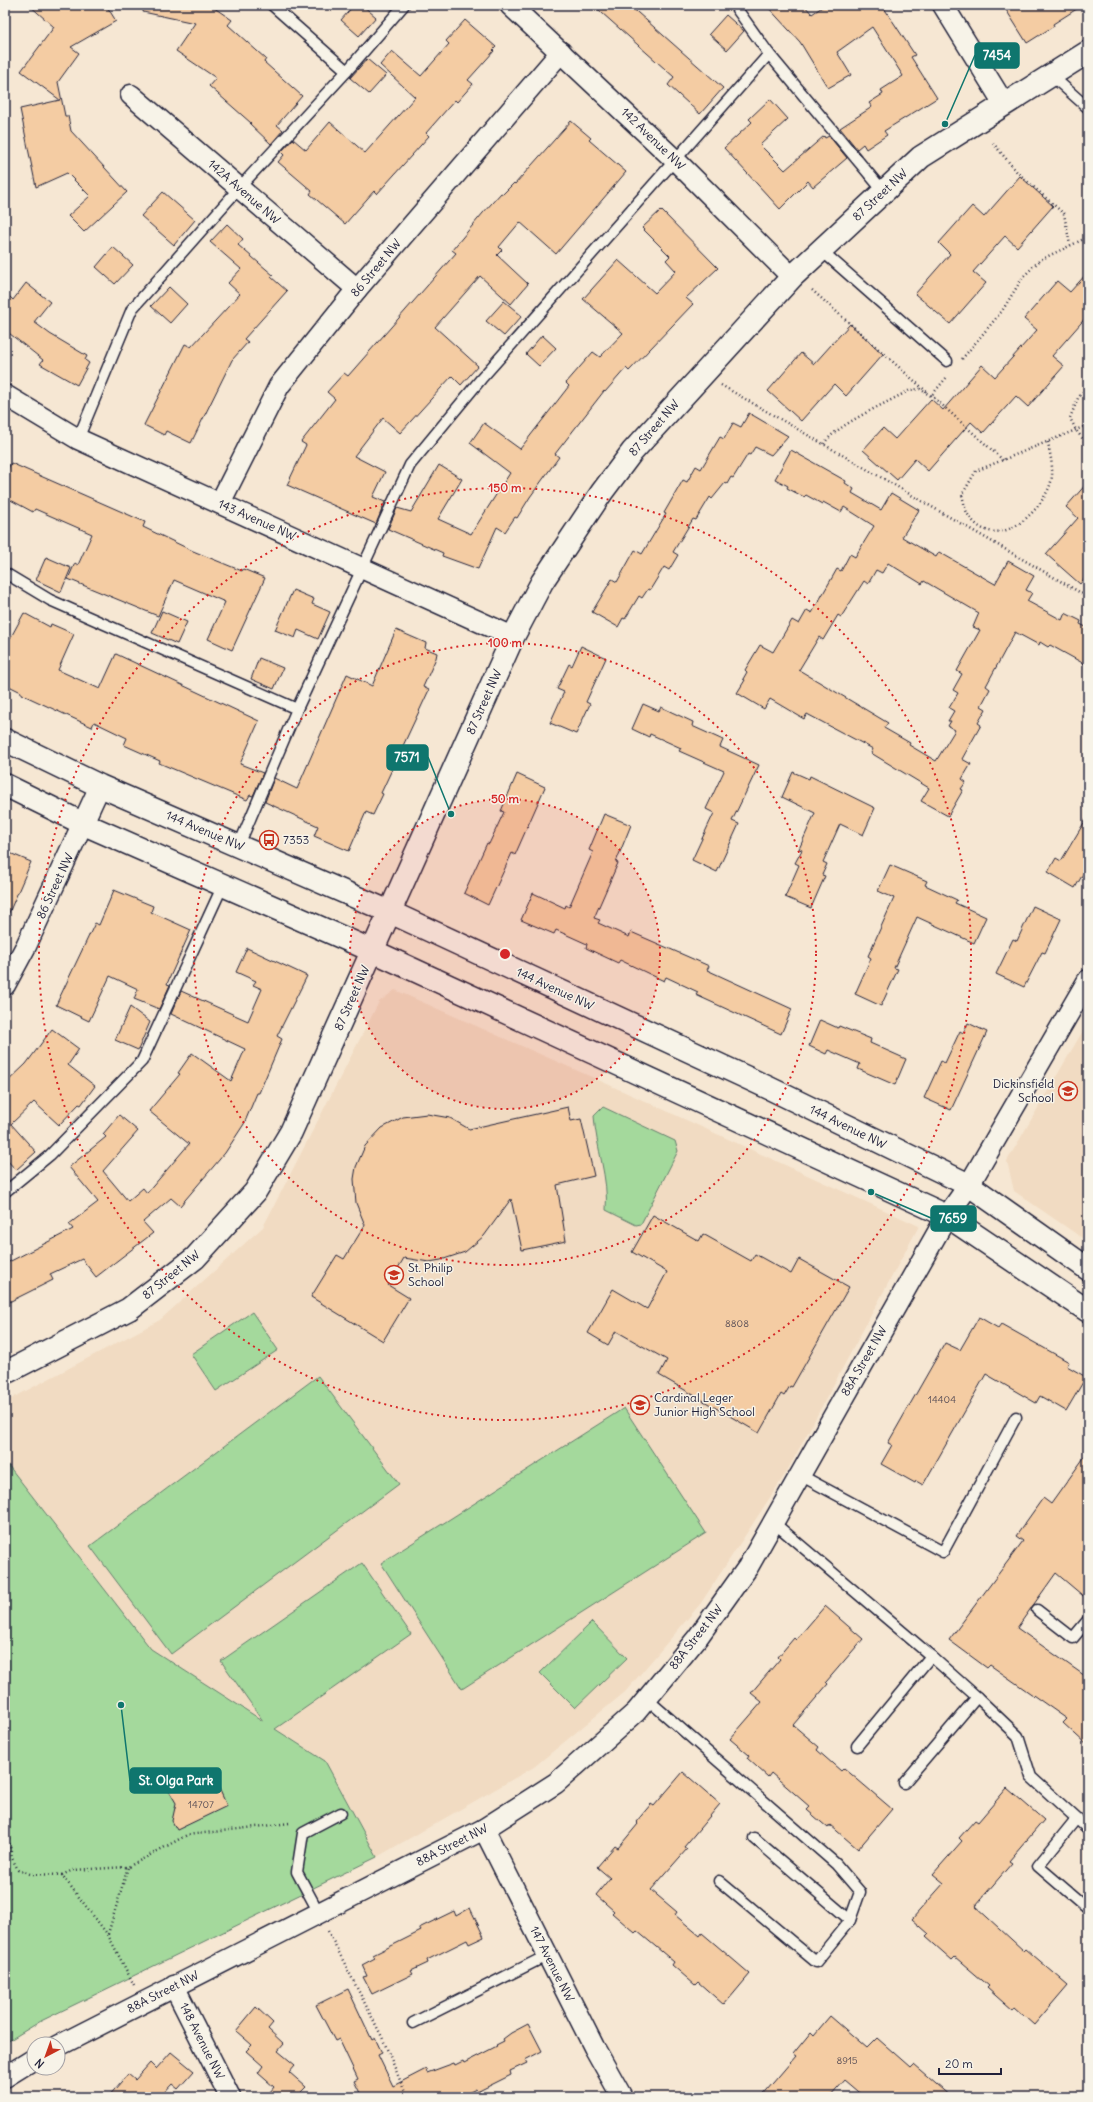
<svg xmlns="http://www.w3.org/2000/svg" width="1093" height="2102" font-family="Delius,sans-serif">
	<style>
		.built { fill: #f1dbc2 }
		.green { fill: #a4d99c; stroke: #637e6c }
		.building { fill: #f4cca3; stroke: #22223b; fill-rule: evenodd }
		.lines { fill: none; stroke-linecap: round; stroke-linejoin: round }
		.service-casing { stroke: #22223b; stroke-width: 13 }
		.minor-casing { stroke: #22223b; stroke-width: 23 }
		.tertiary-casing { stroke: #22223b; stroke-width: 25 }
		.path { stroke: #22223b; stroke-width: 2.5; stroke-dasharray: 1 3; stroke-linecap: butt }
		.service { stroke: #f7f3e8; stroke-width: 10 }
		.minor { stroke: #f7f3e8; stroke-width: 20 }
		.tertiary { stroke: #f7f3e8; stroke-width: 22 }
		.ring { fill: none; stroke: #d62828; stroke-width: 2; stroke-dasharray: 2 4 }
		.labels { text-anchor: middle; stroke-width: 3; stroke-linejoin: round; paint-order: stroke }
		.number-label { font-size: 10px; fill: #564c55 }
		.street-label { font-size: 12px; fill: #22223b; stroke: #f7f3e8 }
		.poi-label { font-size: 12px; fill: #22223b; stroke: #f7f3e8; text-anchor: start }
		.centre { fill: #d62828; stroke: #f7f3e8; stroke-width: 2 }
		.ring-label { font-size: 12px; text-anchor: middle; font-weight: bold; fill: #d62828; stroke: #f7f3e8; stroke-width: 3; stroke-linejoin: round; paint-order: stroke }
		.leader { fill: none; stroke: #0f766e; stroke-width: 1.5 }
		.callout-dot { fill: #0f766e; stroke: #f7f3e8; stroke-width: 1.5 }
		.callout { fill: #0f766e; stroke: #0f766e; stroke-width: 1.5 }
		.callout-label { font-size: 13px; text-anchor: middle; font-weight: bold; fill: #fff }
	</style>
	<rect width="100%" height="100%" fill="#f6e7d3"/>
	<filter id="ink" filterUnits="userSpaceOnUse"><feTurbulence type="fractalNoise" baseFrequency=".025" numOctaves="2"/><feDisplacementMap in="SourceGraphic" scale="8" xChannelSelector="R" yChannelSelector="G"/><feConvolveMatrix kernelMatrix="1 2 1 2 8 2 1 2 1" color-interpolation-filters="sRGB"/></filter>
	<g filter="url(#ink)">
		<g class="built">
			<polygon points="395,990 605,1083 919,1226 786,1473 701,1603 625,1692 534,1767 377,1857 325,1761 151,1649 5,1461 5,1402 160,1320 263,1227 379,1002"/>
			<polygon points="1088,1022 1088,1242 1014,1191 1007,1161"/>
		</g>
		<g class="green">
			<path d="M603,1107l72,34 3,10 -37,73 -5,1 -30,-15c3,-32 -10,-62 -12,-94z"/>
			<polygon points="252,1312 278,1350 216,1391 191,1354"/>
			<polygon points="318,1376 399,1484 171,1654 90,1546"/>
			<polygon points="624,1408 706,1533 462,1689 381,1563"/>
			<polygon points="5,1461 151,1649 263,1721 221,1661 362,1563 411,1634 275,1729 325,1761 377,1857 41,2021 5,2043"/>
			<polygon points="592,1622 627,1658 575,1708 540,1673"/>
		</g>
		<g class="building">
			<polygon points="29,5 106,5 116,21 71,47 79,53 58,82 65,116 68,116 71,131 127,192 84,232 68,216 90,196 67,173 36,187 20,109 60,100 21,71 54,27"/>
			<polygon points="144,5 210,5 232,20 228,25 266,59 264,62 302,96 277,125 283,130 271,144 250,124 251,123 209,86 216,78 176,51 195,23 143,12"/>
			<polygon points="354,5 362,5 376,17 359,36 341,20"/>
			<polygon points="593,5 629,5 723,88 700,114 668,85 674,77"/>
			<polygon points="766,5 804,5 812,14 825,5 882,5 915,55 911,57 937,98 884,131 887,135 866,149 863,144 857,149 840,128 872,107 869,103 883,94 881,90 903,76 872,27 837,52 851,75 828,88 800,42"/>
			<polygon points="1003,5 1083,5 1053,24 1054,26 1027,43"/>
			<polygon points="726,15 744,31 727,50 709,34"/>
			<polygon points="465,20 496,47 493,50 494,51 468,80 473,84 457,102 455,100 426,133 429,136 377,194 374,191 345,224 310,194 312,191 278,162 284,155 281,152 293,139 306,150 330,122 365,153 415,97 380,65 392,51 421,76 449,44 446,41"/>
			<polygon points="367,59 386,75 369,94 350,78"/>
			<polygon points="770,99 788,119 760,145 785,170 824,136 825,138 829,136 847,158 813,187 808,181 780,209 724,148 752,122 749,119"/>
			<polygon points="571,121 591,138 589,140 626,172 556,254 520,222 499,247 502,250 497,255 528,284 511,304 480,276 435,327 478,366 461,385 452,376 400,433 383,418 354,456 385,472 373,497 385,502 376,524 287,485 306,445 301,442 335,399 327,392 344,373 348,376 456,253 452,250 483,213 501,193 503,194 514,183 515,184"/>
			<polygon points="1020,176 1053,206 1017,247 1005,236 973,272 986,283 950,324 915,294 950,254 939,243 972,206 984,217"/>
			<polygon points="163,192 195,220 174,245 141,216"/>
			<polygon points="661,210 718,268 686,298 693,304 629,371 626,368 605,392 604,391 555,454 559,457 530,497 517,518 515,517 505,532 497,527 478,569 442,556 443,553 388,529 397,508 411,512 439,465 462,479 438,519 471,534 510,473 470,443 484,423 520,449 569,386 566,383 593,352 600,357 623,333 583,299 618,260 655,293 676,271 666,260 670,256 642,228"/>
			<polygon points="227,224 243,239 238,245 273,275 271,277 287,291 244,339 248,342 232,360 191,443 166,431 164,435 144,425 185,344 191,347 240,294 228,283 241,269 210,242"/>
			<polygon points="113,247 133,265 115,284 96,267"/>
			<polygon points="1088,272 1088,315 1052,356 1064,366 1028,407 1016,396 983,433 971,422 928,471 915,459 897,480 863,450 883,428 895,439 931,399 943,410 982,365 995,377 1037,330 1024,319 1057,281 1070,292"/>
			<polygon points="26,283 50,302 34,322 50,334 87,356 85,360 89,363 77,385 40,364 43,360 5,330 5,292 13,300"/>
			<polygon points="169,287 187,304 170,323 151,306"/>
			<polygon points="504,301 522,316 504,336 486,321"/>
			<polygon points="850,324 883,354 846,396 834,384 801,421 768,391 801,353 814,364"/>
			<polygon points="542,335 556,348 539,366 526,354"/>
			<polygon points="749,413 788,436 771,455 755,447 750,455 748,454 733,478 731,477 727,484 725,483 712,499 710,497 696,520 693,519 673,552 678,555 669,570 664,567 650,590 648,589 642,598 639,596 625,619 623,618 618,627 592,612 612,579 617,582 635,550 642,554 666,514 664,513 683,480 687,482 696,466 701,469 720,437 724,439 733,423 741,427"/>
			<path d="M791,450l55,31 -1,2 9,6 -2,4 29,17 10,-17 28,17 -17,27 34,20 3,-5 56,32 13,-23 26,15 -8,14 6,3 -5,8 35,19 3,-7 16,8 -1,3 8,4v38l-38,-21 -2,2 -8,-5 -1,3 -24,-13 -29,54 4,3 -9,17 5,3 -8,14 3,2 -19,34 9,5 -9,15 4,3 -5,7 2,1 -15,26 -27,-15 8,-13 -58,-35 2,-4 -66,-35 -3,5 -34,-20 -6,10 -27,-16 8,-13 -2,-1 4,-7 -2,-2 15,-25 13,7 19,-32 7,4 8,-14 5,3 25,-44 4,2 9,-17 5,3 19,-31 -30,-19 -3,5 -18,-10 -1,2 -16,-9 -2,2 -17,-9 1,-2 -13,-7zM888,563l34,21 2,-3 55,32 -6,14 7,3 -23,41 5,3 -9,16 5,3 -9,15 5,3 -6,10h3l-3,5 7,4 -19,31 -27,-16 1,-2 -26,-15 4,-5 -89,-53 20,-33 4,3 15,-25 3,2 23,-36 4,3 8,-14 6,3z"/>
			<polygon points="11,463 145,522 143,527 193,551 242,571 243,569 265,578 232,650 208,639 225,602 174,580 158,616 68,579 75,563 78,565 92,534 35,509 33,512 5,497 5,474"/>
			<polygon points="1088,482 1088,574 1080,584 1046,554 1078,518 1066,507"/>
			<polygon points="46,557 71,568 61,592 36,580"/>
			<polygon points="293,590 314,599 312,604 330,612 318,639 298,630 295,638 275,630"/>
			<polygon points="162,611 187,622 177,644 152,633"/>
			<polygon points="24,613 50,627 51,624 74,634 58,670 100,689 116,654 259,721 240,764 263,773 253,796 250,795 247,800 159,763 160,761 124,745 127,738 94,722 92,727 21,694 21,692 5,684 5,648"/>
			<polygon points="396,630 426,643 425,648 437,653 436,658 423,687 429,690 381,793 383,794 373,815 366,812 349,851 314,836 318,826 265,802 274,778 297,789 347,674 372,686"/>
			<polygon points="581,646 606,658 586,702 590,704 576,734 550,723 564,692 557,689 569,664 572,666"/>
			<polygon points="259,658 283,668 274,689 251,679"/>
			<polygon points="643,704 659,711 661,707 693,722 692,726 723,740 720,747 759,765 732,821 739,824 717,872 692,860 714,813 706,809 724,771 679,751 681,748 650,734 649,737 632,729"/>
			<polygon points="793,772 809,779 810,776 875,808 863,835 840,824 823,862 827,864 822,875 825,876 811,908 785,897 799,865 795,863 802,850 799,849 815,813 782,797"/>
			<polygon points="517,774 545,787 515,855 512,853 488,905 464,893 487,843 489,844 504,812 501,811"/>
			<polygon points="604,814 631,825 616,862 618,863 594,918 600,920 598,923 629,937 631,932 677,952 709,966 707,970 792,1009 781,1034 696,995 698,992 666,977 664,981 620,960 618,963 586,948 587,944 556,930 554,934 521,920 533,893 565,908 566,905 569,907 593,852 589,850"/>
			<polygon points="1088,816 1088,877 1083,874 1075,888 1048,872 1056,858 1061,861"/>
			<polygon points="5,851 31,862 5,922"/>
			<polygon points="890,865 927,881 925,885 957,900 955,903 986,917 974,943 917,917 894,968 898,969 881,1006 855,994 871,958 868,956 894,898 878,891"/>
			<polygon points="114,890 153,906 151,912 191,930 170,977 167,984 170,985 159,1009 134,999 138,989 110,976 89,1021 56,1005 95,923 99,925"/>
			<polygon points="1033,906 1061,919 1045,953 1042,952 1024,987 996,974 1013,939 1017,941"/>
			<polygon points="247,948 307,976 277,1036 282,1039 259,1093 257,1093 244,1124 225,1153 180,1206 171,1198 143,1222 153,1233 96,1277 82,1259 50,1274 53,1280 5,1304 5,1264 73,1229 69,1224 98,1202 69,1167 106,1137 103,1134 119,1115 138,1131 103,1171 128,1201 143,1188 147,1193 189,1144 149,1111 180,1074 178,1073 192,1053 231,1081 245,1049 171,1014 181,991 248,1021 262,989 253,985 256,981 236,972"/>
			<polygon points="130,1007 150,1022 138,1050 115,1040"/>
			<polygon points="820,1020 838,1028 839,1026 871,1039 870,1043 906,1059 895,1085 858,1069 860,1064 828,1050 826,1054 809,1046"/>
			<polygon points="968,1023 987,1032 951,1110 924,1098 941,1061 945,1063 960,1031 963,1033"/>
			<polygon points="52,1029 79,1049 68,1065 95,1086 81,1105 79,1104 59,1125 34,1102 11,1124 36,1152 16,1170 5,1158 5,1084 26,1064"/>
			<polygon points="568,1107 571,1121 581,1119 594,1176 557,1185 566,1241 522,1250 511,1199 484,1236 465,1252 441,1260 429,1262 404,1258 388,1285 409,1298 383,1341 311,1297 337,1255 344,1259 365,1225 356,1203 354,1179 356,1167 365,1146 382,1128 403,1117 427,1114 450,1118 469,1129"/>
			<polygon points="653,1215 699,1241 703,1234 751,1261 755,1254 791,1274 799,1259 849,1287 792,1387 790,1386 784,1396 781,1394 759,1433 659,1375 667,1360 616,1331 608,1345 588,1333 613,1289 647,1309 667,1272 632,1252"/>
			<polygon points="979,1317 998,1328 1001,1324 1069,1362 1067,1366 1086,1377 1066,1411 1040,1396 1036,1403 986,1374 923,1485 916,1481 915,1483 881,1464 892,1445 888,1443 945,1343 960,1350"/>
			<polygon points="1088,1452 1088,1600 1056,1573 1017,1628 1088,1678 1088,1746 1063,1723 1067,1719 990,1665 987,1668 949,1640 1023,1541 1016,1536 1043,1498 1051,1504"/>
			<polygon points="825,1606 863,1639 826,1682 828,1684 793,1725 819,1747 817,1750 841,1771 844,1768 892,1809 858,1849 830,1825 828,1828 807,1810 810,1807 771,1773 768,1777 747,1758 749,1755 730,1739 762,1702 751,1693 780,1659 778,1657 794,1638 796,1640"/>
			<polygon points="683,1772 720,1804 684,1847 687,1849 651,1890 677,1912 675,1915 700,1936 702,1933 750,1974 724,2005 698,1982 695,1985 672,1965 674,1962 637,1931 635,1933 612,1913 614,1911 596,1895 610,1878 597,1867 615,1846 618,1848 638,1824 636,1822 651,1804 654,1806"/>
			<polygon points="193,1778 198,1788 207,1783 218,1786 227,1806 177,1830 172,1821 176,1803 169,1791"/>
			<polygon points="1007,1788 1044,1820 1009,1861 1012,1863 975,1906 1024,1951 1026,1949 1068,1985 1034,2025 1015,2008 1013,2011 987,1988 989,1986 955,1957 952,1960 926,1937 929,1934 912,1919 944,1883 933,1874 962,1841 959,1838 975,1820 978,1822"/>
			<polygon points="470,1908 484,1937 469,1944 467,1940 427,1960 428,1963 411,1971 413,1974 372,1994 363,1977 367,1976 362,1965 375,1958 373,1955 421,1931 419,1928 454,1911 456,1916"/>
			<polygon points="348,1989 372,2040 375,2038 382,2053 378,2055 393,2086 426,2069 427,2073 454,2063 455,2065 463,2061 464,2063 497,2046 496,2045 504,2041 503,2039 511,2033 528,2024 542,2051 525,2060 527,2063 510,2071 511,2075 477,2092 476,2089 460,2097 362,2097 354,2081 358,2079 339,2039 335,2041 316,2005"/>
			<polygon points="256,2007 273,2023 268,2029 284,2044 278,2051 295,2065 289,2072 306,2087 296,2097 266,2097 274,2087 258,2073 263,2066 246,2051 252,2045 236,2031"/>
			<polygon points="830,2016 867,2048 877,2038 910,2067 913,2064 951,2097 865,2097 845,2080 830,2097 761,2097 796,2056 793,2054 811,2032 814,2035"/>
			<polygon points="171,2052 194,2071 178,2089 172,2084 160,2097 108,2097 128,2074 135,2080 150,2063 156,2069"/>
		</g>
		<g class="lines">
			<g class="service-casing">
				<g id="service">
					<polyline points="272,5 347,71"/>
					<polyline points="734,5 769,54 884,192"/>
					<polyline points="1052,76 1088,108"/>
					<polyline points="821,250 947,361"/>
					<polyline points="78,439 132,309 240,187 347,71 404,5"/>
					<polyline points="5,573 50,600 297,709 239,845"/>
					<polyline points="297,709 410,465 481,379 769,54"/>
					<polyline points="5,1192 50,1155 142,1061 223,885"/>
					<polyline points="800,1475 943,1552 1016,1417"/>
					<polyline points="773,1522 931,1656 977,1697 904,1783"/>
					<polyline points="1037,1610 1073,1638 1088,1620"/>
					<polyline points="977,1697 1018,1736 1031,1777 1088,1829"/>
					<polyline points="647,1699 836,1864 860,1892 850,1920 816,1962 719,1881"/>
					<polyline points="857,1746 931,1656"/>
					<polyline points="1076,1819 1038,1866 1088,1909"/>
					<polyline points="754,1838 850,1920"/>
					<polyline points="319,1913 297,1872 303,1833 341,1813"/>
					<polyline points="413,2023 548,1955"/>
				</g>
			</g>
			<g class="minor-casing">
				<g id="minor">
					<polyline points="510,5 676,161 792,277"/>
					<polyline points="943,5 1004,104"/>
					<polyline points="131,95 357,289"/>
					<polyline points="5,395 78,439 513,637"/>
					<polyline points="220,503 279,386 357,289 561,52"/>
					<polyline points="5,985 26,946 100,786"/>
					<polyline points="484,1829 594,2047 622,2097"/>
					<polyline points="174,1986 230,2097"/>
					<polyline points="58,2046 484,1829 556,1783 636,1712 698,1637 748,1567 947,1216 969,1185 1088,980"/>
					<polyline points="5,2077 34,2059"/>
				</g>
			</g>
			<g class="tertiary-casing">
				<g id="tertiary">
					<polyline points="5,740 100,786 390,912 769,1088 969,1185 1088,1269"/>
					<polyline points="5,785 84,824 373,951 947,1216 1088,1311"/>
					<polyline points="5,1373 129,1309 195,1258 255,1192 291,1132 513,637 542,582 602,492 632,452 792,277 921,157 1088,52"/>
				</g>
			</g>
			<g class="path">
				<polyline points="993,143 1017,172 1064,214 1070,245"/>
				<polyline points="812,290 927,392"/>
				<polyline points="962,359 1002,311 1023,277 1040,260 1084,239 1088,241"/>
				<polyline points="721,385 1088,597"/>
				<polyline points="1088,386 1078,398 1070,418 1076,430 1088,446"/>
				<polyline points="931,395 1003,460"/>
				<path d="M1048,442c2,13 7,30 2,43 -11,30 -55,69 -81,31 -4,-5 -5,-14 -7,-21l14,-24 112,-46"/>
				<path d="M824,444c11,-19 65,-42 86,-54l10,-1 11,7 16,-19"/>
				<polyline points="5,1833 8,1835 12,1858 18,1870 30,1874 62,1875 108,1935 134,1985"/>
				<polyline points="62,1875 73,1870 128,1867 187,1835 290,1823"/>
				<polyline points="328,1931 382,2037 407,2097"/>
				<polyline points="108,1934 128,1867"/>
			</g>
			<use href="#service" class="service"/>
			<use href="#minor" class="minor"/>
			<use href="#tertiary" class="tertiary"/>
		</g>
	</g>
	<circle cx="505" cy="954" r="155" fill="#d62828" fill-opacity=".12"/>
	<g class="ring">
		<circle cx="505" cy="954" r="155"/>
		<circle cx="505" cy="954" r="311"/>
		<circle cx="505" cy="954" r="466"/>
	</g>
	<defs>
		<g id="bus-ring" transform="scale(1)"><circle r="9.5" fill="#f7f3e8" stroke="#c8321e" stroke-width="1.5"/><path d="M-5-6H5V4H4V6H2V4H-2V6H-4V4H-5ZM-3.5-4V0h7V-4ZM-3.5 1.2v1.5H-2V1.2ZM2 1.2v1.5H3.5V1.2Z" fill="#c8321e"/></g>
		<g id="school-ring" transform="scale(1)"><circle r="9.5" fill="#f7f3e8" stroke="#c8321e" stroke-width="1.5"/><path d="M0-5L7-2L0 1L-7-2ZM-4 1L0 2.5L4 1V4Q0 6-4 4Z" fill="#c8321e"/></g>
	</defs>
	<g fill-rule="evenodd">
		<use href="#bus-ring" x="269" y="840"/>
		<use href="#school-ring" x="1068" y="1091"/>
		<use href="#school-ring" x="394" y="1275"/>
		<use href="#school-ring" x="640" y="1405"/>
	</g>
	<g class="labels">
		<g class="number-label">
			<text x="737" y="1327">8808</text>
			<text x="942" y="1403">14404</text>
			<text x="201" y="1808">14707</text>
			<text x="847" y="2064">8915</text>
		</g>
		<g class="street-label">
			<text transform="translate(653 139) rotate(44)" y="4">142 Avenue NW</text>
			<text transform="translate(244 192) rotate(41)" y="4">142A Avenue NW</text>
			<text transform="translate(880 195) rotate(-43)" y="4">87 Street NW</text>
			<text transform="translate(376 268) rotate(-50)" y="4">86 Street NW</text>
			<text transform="translate(654 428) rotate(-49)" y="4">87 Street NW</text>
			<text transform="translate(257 520) rotate(24)" y="4">143 Avenue NW</text>
			<text transform="translate(484 702) rotate(-66)" y="4">87 Street NW</text>
			<text transform="translate(205 831) rotate(23)" y="4">144 Avenue NW</text>
			<text transform="translate(55 886) rotate(-65)" y="4">86 Street NW</text>
			<text transform="translate(555 989) rotate(25)" y="4">144 Avenue NW</text>
			<text transform="translate(352 998) rotate(-66)" y="4">87 Street NW</text>
			<text transform="translate(848 1127) rotate(26)" y="4">144 Avenue NW</text>
			<text transform="translate(171 1275) rotate(-39)" y="4">87 Street NW</text>
			<text transform="translate(864 1361) rotate(-60)" y="4">88A Street NW</text>
			<text transform="translate(696 1637) rotate(-52)" y="4">88A Street NW</text>
			<text transform="translate(452 1845) rotate(-27)" y="4">88A Street NW</text>
			<text transform="translate(552 1964) rotate(63)" y="4">147 Avenue NW</text>
			<text transform="translate(163 1992) rotate(-27)" y="4">88A Street NW</text>
			<text transform="translate(202 2041) rotate(63)" y="4">148 Avenue NW</text>
		</g>
		<g class="poi-label">
			<text x="283" y="844">7353</text>
			<text x="1054" y="1088" text-anchor="end">Dickinsfield<tspan x="1054" dy="14">School</tspan></text>
			<text x="408" y="1272">St. Philip<tspan x="408" dy="14">School</tspan></text>
			<text x="654" y="1402">Cardinal Leger<tspan x="654" dy="14">Junior High School</tspan></text>
		</g>
	</g>
	<circle cx="505" cy="954" r="6" class="centre"/>
	<g class="ring-label">
		<text x="505" y="492">150 m</text>
		<text x="505" y="647">100 m</text>
		<text x="505" y="803">50 m</text>
	</g>
	<path class="leader" d="M945 124L975 55M451 814L428 757M871 1192L931 1218M121 1705L130 1781"/>
	<g class="callout-dot">
		<circle cx="945" cy="124" r="4"/>
		<circle cx="451" cy="814" r="4"/>
		<circle cx="871" cy="1192" r="4"/>
		<circle cx="121" cy="1705" r="4"/>
	</g>
	<g class="callout">
		<rect x="975" y="43" width="44" height="25" rx="4"/>
		<rect x="387" y="745" width="41" height="25" rx="4"/>
		<rect x="931" y="1206" width="45" height="25" rx="4"/>
		<rect x="130" y="1768" width="91" height="25" rx="4"/>
	</g>
	<g class="callout-label">
		<text x="997" y="60">7454</text>
		<text x="407" y="762">7571</text>
		<text x="953" y="1223">7659</text>
		<text x="176" y="1785">St. Olga Park</text>
	</g>
	<rect width="1093" height="2102" fill="none" stroke="#f7f3e8" stroke-width="20"/>
	<rect x="10" y="10" width="1073" height="2082" fill="none" stroke="#22223b" stroke-width="1.5" filter="url(#ink)"/>
	<g transform="translate(46 2056) rotate(221)"><circle r="19" fill="#f7f3e8" stroke="#a29fa3"/>
	<path d="M0-3L7 15L0 10L-7 15Z" fill="#c8321e"/>
	<text y="-6" font-size="11" font-weight="bold" text-anchor="middle" fill="#22223b">N</text>
	</g>
	<path d="M939 2068v6h62v-6" fill="none" stroke="#22223b" stroke-width="2"/>
	<text x="945" y="2068" font-size="12" fill="#22223b" stroke="#f7f3e8" stroke-width="3" paint-order="stroke">20 m</text>
</svg>
